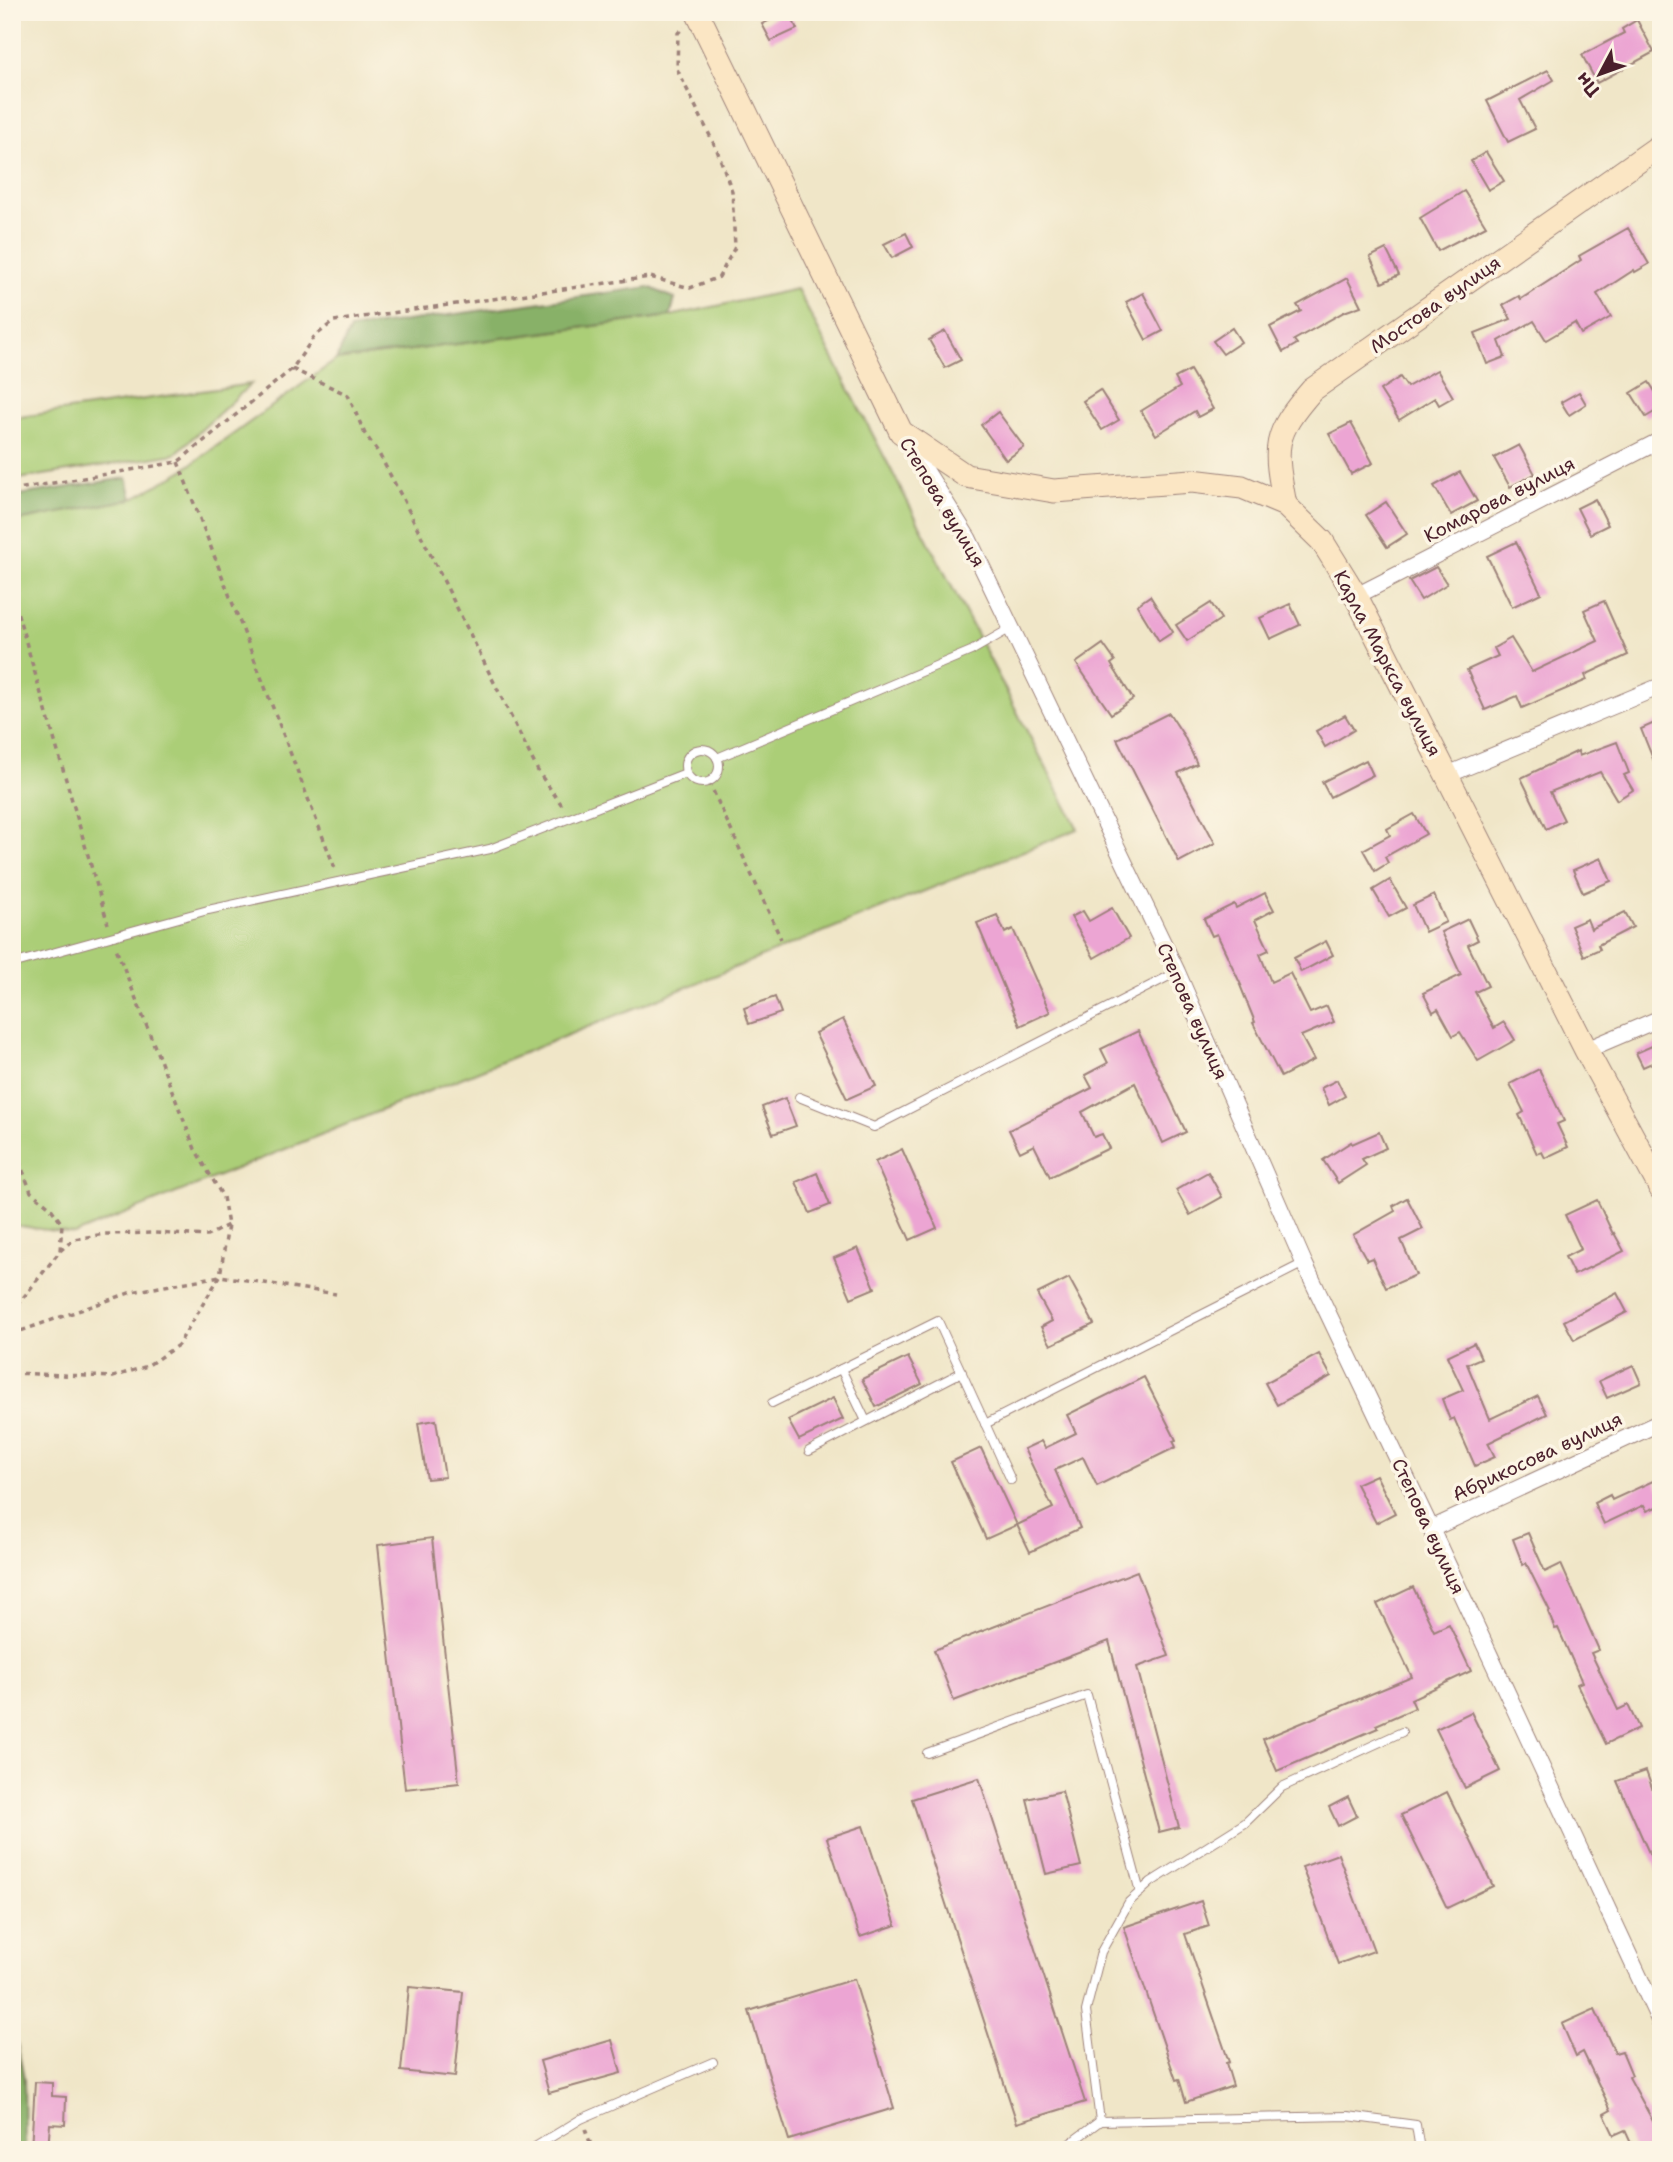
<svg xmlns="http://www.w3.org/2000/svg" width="1673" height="2162" font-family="'Shantell Sans',sans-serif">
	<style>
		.green { fill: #abce77; stroke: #7a7651; stroke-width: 2 }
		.forest { fill: #88b168; stroke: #69684a; stroke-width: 2 }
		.building { fill: #eca5d3 }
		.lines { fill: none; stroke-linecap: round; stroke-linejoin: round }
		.lane-casing { stroke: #9d827a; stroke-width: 10 }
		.street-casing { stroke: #9d827a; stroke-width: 18 }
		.secondary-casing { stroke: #9d827a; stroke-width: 25 }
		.path { stroke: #9d827a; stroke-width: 3.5; stroke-dasharray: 5 5; stroke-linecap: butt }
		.lane { stroke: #fff; stroke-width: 8 }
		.street { stroke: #fff; stroke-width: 16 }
		.secondary { stroke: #fbe6c4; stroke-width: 23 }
		.labels { text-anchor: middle; stroke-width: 7; stroke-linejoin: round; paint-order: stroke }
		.street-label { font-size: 19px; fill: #4a1f2b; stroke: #fcf5e5 }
	</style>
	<rect width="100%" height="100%" fill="#fcf5e5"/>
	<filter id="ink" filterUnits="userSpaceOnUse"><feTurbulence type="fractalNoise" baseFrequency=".0143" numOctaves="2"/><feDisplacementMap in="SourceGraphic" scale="14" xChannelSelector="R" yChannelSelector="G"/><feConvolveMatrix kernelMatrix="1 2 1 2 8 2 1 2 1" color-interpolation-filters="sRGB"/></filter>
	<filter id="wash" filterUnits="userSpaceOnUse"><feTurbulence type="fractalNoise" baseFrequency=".00686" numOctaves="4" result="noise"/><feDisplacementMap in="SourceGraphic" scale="28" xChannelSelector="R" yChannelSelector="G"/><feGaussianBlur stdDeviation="1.57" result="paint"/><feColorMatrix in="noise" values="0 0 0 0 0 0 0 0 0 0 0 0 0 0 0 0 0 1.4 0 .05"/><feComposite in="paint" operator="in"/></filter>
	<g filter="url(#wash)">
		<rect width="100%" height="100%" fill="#f0e6c8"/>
		<g class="green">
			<polygon points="797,289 1078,829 75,1234 12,1225 12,522 132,499 182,471 336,360 670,316"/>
			<polygon points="251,384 175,454 12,480 12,418"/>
		</g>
		<g class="forest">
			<polygon points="649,287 675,299 670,316 336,360 350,329"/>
			<polygon points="127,478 132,499 12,522 12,496"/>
			<polygon points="12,2041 17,2043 24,2079 25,2150 12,2150"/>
		</g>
		<g id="blocks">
			<g class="building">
				<polygon points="786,12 789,12 797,29 771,41 762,24"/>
				<polygon points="1637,20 1654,52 1597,83 1582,55 1624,33 1622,29"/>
				<polygon points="1548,70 1554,80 1520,100 1535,129 1508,142 1487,101"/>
				<polygon points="1486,152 1504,181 1488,190 1471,161"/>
				<polygon points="1464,191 1486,226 1438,251 1420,218"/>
				<polygon points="1628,228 1649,264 1635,272 1634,270 1597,294 1611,317 1581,334 1575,323 1546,340 1534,321 1499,341 1505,357 1487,364 1475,333 1511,319 1503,305 1519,296 1521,299 1581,260 1579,256"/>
				<polygon points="906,233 913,247 892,258 884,244"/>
				<polygon points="1386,249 1399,275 1382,283 1370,257"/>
				<polygon points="1347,278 1361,306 1344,312 1294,340 1297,344 1283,352 1270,327 1301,311 1297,305"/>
				<polygon points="1143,293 1163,331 1146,340 1126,302"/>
				<polygon points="1232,328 1241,342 1223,354 1213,341"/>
				<polygon points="945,331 961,360 945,368 929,340"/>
				<polygon points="1190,370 1213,409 1198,417 1195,411 1156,435 1141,411 1180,387 1175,378"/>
				<polygon points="1437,370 1453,397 1439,405 1435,398 1399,420 1380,390 1400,377 1407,387"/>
				<polygon points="1649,382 1661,401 1661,408 1646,417 1631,393"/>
				<polygon points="1100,390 1119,420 1102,430 1083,401"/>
				<polygon points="1579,392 1586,404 1569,415 1561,402"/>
				<polygon points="998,412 1024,447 1006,460 981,425"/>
				<polygon points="1351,423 1373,463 1351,474 1329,434"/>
				<polygon points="1519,445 1535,474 1510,487 1494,458"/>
				<polygon points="1460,472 1477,501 1451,515 1434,486"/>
				<polygon points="1595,499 1608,525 1590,534 1577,508"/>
				<polygon points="1386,502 1407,534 1387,547 1366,515"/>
				<polygon points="1516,542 1541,593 1512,607 1487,556"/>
				<polygon points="1436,567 1447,584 1421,600 1409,581"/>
				<polygon points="1150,596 1173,632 1159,641 1137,605"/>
				<polygon points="1604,601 1628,655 1585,675 1587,680 1522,708 1517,696 1485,710 1467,670 1498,656 1494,648 1511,638 1532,672 1598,641 1584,610"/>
				<polygon points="1211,603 1221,619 1187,641 1176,625"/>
				<polygon points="1290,604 1300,625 1270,639 1260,618"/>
				<polygon points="1103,644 1115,661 1111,664 1133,699 1111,714 1076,663"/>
				<polygon points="1169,713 1184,736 1197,764 1178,773 1215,843 1179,862 1117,739"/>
				<polygon points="1345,715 1354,730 1325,747 1316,731"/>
				<polygon points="1661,720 1661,776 1660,776 1641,729"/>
				<polygon points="1617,742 1629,773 1624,775 1633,790 1617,800 1600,772 1550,792 1564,820 1546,829 1521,778 1578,751 1579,756"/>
				<polygon points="1366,760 1373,775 1330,797 1322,782"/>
				<polygon points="1414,814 1426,834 1385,857 1388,863 1375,871 1363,850 1390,835 1387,829"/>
				<polygon points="1601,858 1611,881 1583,893 1573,870"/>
				<polygon points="1390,880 1406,908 1389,917 1373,890"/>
				<polygon points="1265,893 1274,910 1255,920 1269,950 1260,954 1271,982 1290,973 1310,1013 1327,1006 1334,1022 1301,1036 1314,1060 1281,1077 1253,1023 1255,1022 1240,985 1241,985 1217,934 1212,936 1204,919 1234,904 1236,908"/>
				<polygon points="1434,895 1446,922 1425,932 1413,905"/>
				<polygon points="1112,908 1129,938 1094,958 1071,917 1083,911 1089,921"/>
				<polygon points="1625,912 1633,927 1598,945 1600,949 1584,956 1571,926 1587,919 1591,929"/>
				<polygon points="997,915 1005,933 1013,929 1050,1012 1020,1026 977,923"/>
				<polygon points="1468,919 1478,940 1468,945 1488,986 1475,992 1494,1028 1504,1022 1515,1040 1478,1061 1460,1032 1453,1036 1438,1009 1433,1012 1423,993 1461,975 1441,932"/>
				<polygon points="1326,941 1333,955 1301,972 1294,958"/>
				<polygon points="775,997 781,1013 749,1024 744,1008"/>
				<polygon points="843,1019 876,1086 847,1099 815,1033"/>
				<polygon points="1138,1031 1186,1132 1163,1143 1135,1083 1082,1112 1094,1137 1102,1134 1109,1148 1050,1177 1034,1145 1020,1152 1009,1130 1092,1088 1085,1075 1108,1063 1101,1049"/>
				<polygon points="1661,1042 1661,1059 1643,1067 1636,1053"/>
				<polygon points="1539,1069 1564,1121 1557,1124 1568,1147 1545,1158 1542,1152 1537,1154 1519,1115 1524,1112 1510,1084"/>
				<polygon points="1337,1080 1345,1096 1329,1105 1321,1088"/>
				<polygon points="785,1098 796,1126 773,1134 762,1107"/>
				<polygon points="1379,1132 1386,1148 1362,1159 1366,1165 1338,1183 1323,1160 1351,1142 1352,1144"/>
				<polygon points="902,1149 937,1228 910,1240 875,1162"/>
				<polygon points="1208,1172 1222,1197 1190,1215 1176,1190"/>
				<polygon points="817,1173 830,1205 810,1213 796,1182"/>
				<polygon points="1407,1198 1423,1229 1401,1240 1416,1275 1386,1288 1372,1258 1367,1260 1353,1235 1395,1211 1393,1206"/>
				<polygon points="1597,1200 1613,1234 1614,1233 1624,1251 1574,1275 1565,1257 1581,1249 1565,1215"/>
				<polygon points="858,1248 875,1288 851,1298 834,1258"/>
				<polygon points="1069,1278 1094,1324 1051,1345 1041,1327 1052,1321 1037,1294"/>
				<polygon points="1617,1293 1627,1312 1574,1340 1564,1321"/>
				<polygon points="1474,1343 1481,1358 1467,1364 1490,1419 1538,1396 1547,1414 1488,1443 1495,1457 1475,1466 1454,1418 1450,1420 1442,1399 1463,1390 1447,1356"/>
				<polygon points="1319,1354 1331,1376 1277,1405 1265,1383"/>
				<polygon points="908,1357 922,1384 876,1407 862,1379"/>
				<polygon points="1633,1365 1641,1383 1607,1398 1599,1381"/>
				<polygon points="1144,1377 1176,1440 1173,1441 1176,1447 1097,1486 1083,1457 1055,1470 1080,1528 1030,1552 1017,1525 1053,1508 1024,1449 1041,1441 1045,1448 1076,1433 1067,1415"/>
				<polygon points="833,1398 843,1419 799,1440 788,1420"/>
				<polygon points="436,1420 445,1477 427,1479 418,1423"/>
				<polygon points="981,1448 1017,1525 986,1539 951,1462"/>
				<polygon points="1376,1475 1395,1513 1376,1523 1356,1484"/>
				<polygon points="1655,1480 1661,1492 1661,1505 1647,1511 1644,1505 1604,1524 1594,1503 1610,1495 1612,1500"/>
				<polygon points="1528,1533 1545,1572 1561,1564 1599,1650 1591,1653 1618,1710 1628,1705 1639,1728 1606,1744 1577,1684 1582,1682 1558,1628 1555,1629 1548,1612 1550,1611 1526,1563 1523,1565 1513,1539"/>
				<polygon points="432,1538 459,1783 405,1789 378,1545"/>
				<polygon points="1137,1571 1169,1656 1137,1667 1179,1827 1159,1832 1109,1641 954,1701 934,1650"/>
				<polygon points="1413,1587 1434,1631 1449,1624 1471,1671 1411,1699 1415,1708 1376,1725 1378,1728 1277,1771 1263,1739 1412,1677 1377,1604"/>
				<polygon points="1471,1712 1500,1771 1465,1788 1436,1729"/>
				<polygon points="1646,1771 1661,1813 1661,1880 1617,1781"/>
				<polygon points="979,1778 1085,2102 1017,2123 912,1799"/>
				<polygon points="1062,1791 1081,1866 1046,1874 1027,1799"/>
				<polygon points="1447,1792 1493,1886 1447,1908 1401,1815"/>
				<polygon points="1348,1797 1357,1816 1338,1826 1329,1807"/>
				<polygon points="863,1826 896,1925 860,1937 827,1838"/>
				<polygon points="1338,1854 1374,1951 1338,1964 1302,1867"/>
				<polygon points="1201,1901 1209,1926 1185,1934 1229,2062 1226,2063 1233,2086 1186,2102 1179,2079 1176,2080 1124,1927"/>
				<polygon points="854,1979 894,2108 789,2140 749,2011"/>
				<polygon points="409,1987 463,1992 455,2077 401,2071"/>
				<polygon points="1595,2009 1615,2053 1622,2051 1632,2075 1629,2077 1661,2136 1661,2150 1634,2150 1625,2130 1614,2135 1604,2114 1611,2110 1583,2052 1576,2056 1562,2024"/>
				<polygon points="612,2040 621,2073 549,2093 540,2061"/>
				<polygon points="35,2082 52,2083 52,2096 66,2097 65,2125 50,2124 48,2150 31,2150"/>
			</g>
		</g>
	</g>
	<g filter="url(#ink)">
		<use href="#blocks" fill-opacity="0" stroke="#9d827a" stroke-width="2"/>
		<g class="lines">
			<g class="lane-casing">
				<g id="lane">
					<circle cx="702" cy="766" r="17"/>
					<polyline points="717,758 971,651 1011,628"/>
					<polyline points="12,964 208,910 490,849 686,773"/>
					<polyline points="799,1097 874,1127 1177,972"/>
					<polyline points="841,1369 866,1421"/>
					<polyline points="772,1403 938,1321 1011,1480"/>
					<polyline points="985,1424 1304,1263"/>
					<polyline points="809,1451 962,1372"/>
					<polyline points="927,1753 1087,1695 1140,1892"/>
					<polyline points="1100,2121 1086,2011 1101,1952 1129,1902 1151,1882 1245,1823 1282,1787 1402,1732"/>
					<polyline points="530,2150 581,2119 713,2062"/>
					<polyline points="1061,2150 1100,2121 1348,2116 1416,2125 1420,2150"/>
				</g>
			</g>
			<g class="street-casing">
				<g id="street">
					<polyline points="905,438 968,538 1177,972 1304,1263 1431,1529 1661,2024"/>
					<polyline points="1356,596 1661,440"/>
					<polyline points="1447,775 1661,686"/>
					<polyline points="1586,1050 1661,1018"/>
					<polyline points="1431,1529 1661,1422"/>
				</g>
			</g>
			<g class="secondary-casing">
				<g id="secondary">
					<polyline points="697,12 901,432 966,476 1054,491 1192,481 1242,487 1285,505 1322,541 1356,596 1586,1050 1661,1189"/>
					<path d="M1285,505c-11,-59 -13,-69 27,-115l349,-245"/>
				</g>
			</g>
			<g class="path">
				<polyline points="292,369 348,395 365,434 378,452 403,499 539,773 564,808"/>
				<polyline points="178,462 336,871"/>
				<polyline points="12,490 178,462 292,369 314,337 334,321 650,277 690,288 719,277 735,247 732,191 717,150 677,69 678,33 684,27"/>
				<polyline points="12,594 108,924"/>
				<polyline points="709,782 781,939"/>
				<polyline points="12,1142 31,1192 50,1207 62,1224 60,1251 12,1312"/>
				<polyline points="60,1251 74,1239 105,1234 155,1233 207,1236 228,1225"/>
				<polyline points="12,1334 132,1292 220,1276 336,1294"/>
				<polyline points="12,1373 113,1377 147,1366 178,1345 220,1276 228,1225 223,1197 195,1149 116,948"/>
				<polyline points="585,2129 593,2150"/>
			</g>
			<use href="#lane" class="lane"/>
			<use href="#street" class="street"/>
			<use href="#secondary" class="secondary"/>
		</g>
	</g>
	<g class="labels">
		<g class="street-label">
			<text transform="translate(1435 304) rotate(-35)" y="7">Мостова вулиця</text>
			<text transform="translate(1499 499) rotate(-27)" y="7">Комарова вулиця</text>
			<text transform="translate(943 502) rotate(59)" y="7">Степова вулиця</text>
			<text transform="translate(1388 663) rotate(62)" y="7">Карла Маркса вулиця</text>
			<text transform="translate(1193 1011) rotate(66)" y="7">Степова вулиця</text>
			<text transform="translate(1537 1456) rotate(-25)" y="7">Абрикосова вулиця</text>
			<text transform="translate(1429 1526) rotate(65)" y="7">Степова вулиця</text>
		</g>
	</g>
	<rect width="1673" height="2162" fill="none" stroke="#fcf5e5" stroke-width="42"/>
	<g transform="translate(1600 74) rotate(229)" stroke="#fcf5e5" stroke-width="5" paint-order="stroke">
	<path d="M0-5L12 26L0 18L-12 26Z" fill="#4a1f2b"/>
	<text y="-10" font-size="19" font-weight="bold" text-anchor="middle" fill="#4a1f2b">Пн</text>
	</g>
</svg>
